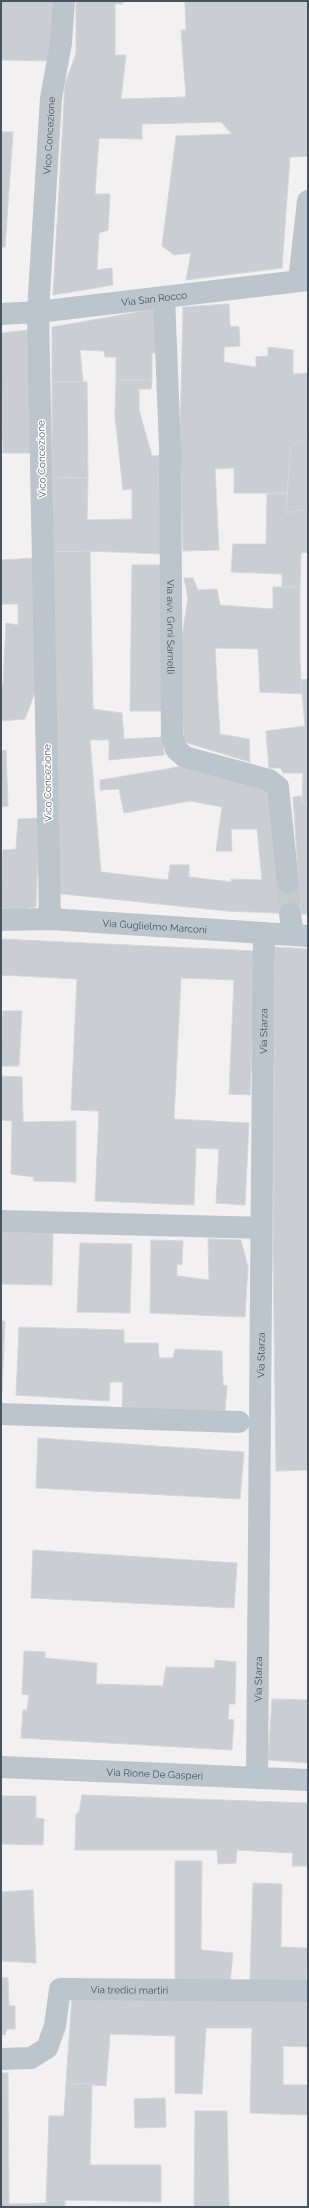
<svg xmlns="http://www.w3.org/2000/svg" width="309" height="2208" font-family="Raleway,sans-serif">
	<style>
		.building { fill: #cacdd2; stroke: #d4d6db }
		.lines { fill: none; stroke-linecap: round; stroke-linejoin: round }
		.minor-tunnel { stroke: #c8c9cb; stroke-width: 22; stroke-dasharray: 22 11; stroke-linecap: butt }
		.minor { stroke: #bcc5cc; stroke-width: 22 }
		.labels { text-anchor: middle; stroke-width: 3; stroke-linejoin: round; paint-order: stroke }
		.street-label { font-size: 10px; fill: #48545d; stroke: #fff }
	</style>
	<rect width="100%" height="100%" fill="#f2f0f0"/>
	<g class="building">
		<polygon points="1,1 53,1 52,61 1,60"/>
		<polygon points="76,1 123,1 123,4 115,4 115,55 126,55 121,99 186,97 181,30 186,30 185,1 308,1 308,156 290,157 282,268 186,280 191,253 174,255 162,246 176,136 232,134 221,122 142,124 142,139 99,138 95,194 110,194 108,230 99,233 97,270 112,268 113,285 53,295 65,84 76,53"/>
		<polygon points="1,132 13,132 5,247 1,247"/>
		<polygon points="229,304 230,326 239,327 240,346 224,347 224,362 256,367 256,357 268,356 268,347 293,350 293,374 308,373 308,439 291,445 287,493 234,493 234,468 215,469 219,550 183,551 180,434 183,307"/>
		<polygon points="156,309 159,353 152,353 152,380 116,380 116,357 105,357 104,351 80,350 83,382 52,382 52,327"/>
		<polygon points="30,330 38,453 3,453 1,333"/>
		<polygon points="116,380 152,380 151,389 139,389 139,410 152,456 163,455 163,554 90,551 53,552 52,477 88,478 87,520 132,519 132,489 123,490 115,416"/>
		<polygon points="52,382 87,382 88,478 52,477"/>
		<polygon points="305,439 308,439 308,509 286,513 291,445"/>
		<polygon points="287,493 286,513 308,509 308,552 301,553 300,587 282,588 282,574 231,572 233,544 266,544 267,494"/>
		<polygon points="90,551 93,709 122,713 124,739 163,737 164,755 109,760 109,740 90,740 101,872 168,880 170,865 189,865 189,877 232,882 231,879 262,880 257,829 231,829 232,851 216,851 222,807 190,801 124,813 119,789 100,790 100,780 190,765 270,788 298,883 301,914 226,911 54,893 53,552"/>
		<polygon points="36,558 37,687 25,719 1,721 1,690 3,684 6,623 18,625 18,604 1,604 1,560"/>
		<polygon points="132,565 163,565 164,711 130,711"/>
		<polygon points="184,578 193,578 198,590 217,589 220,605 273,609 273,587 300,587 300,661 302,694 260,692 258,649 215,648 220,734 249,739 250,762 184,742 178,639 182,637 188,598"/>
		<polygon points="308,679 308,804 302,804 303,773 283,773 281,768 269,768 266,731 305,726 301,680"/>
		<polygon points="6,750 8,806 1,807 1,751"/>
		<polygon points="301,796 302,804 308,804 308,914 301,914 293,797"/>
		<polygon points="39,818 36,907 1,912 3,850 16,849 18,819"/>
		<polygon points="1,939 256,951 250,1095 229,1094 234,980 181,978 174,1119 249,1123 245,1205 216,1203 219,1149 196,1148 194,1205 95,1201 99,1111 71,1110 77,979 1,975"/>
		<polygon points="275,947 308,949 308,1470 276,1471 273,1251"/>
		<polygon points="3,1011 22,1011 19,1066 1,1066"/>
		<polygon points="1,1076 22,1077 23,1122 76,1121 76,1182 34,1181 34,1177 11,1174 12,1121 1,1120"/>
		<polygon points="1,1232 53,1233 52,1285 1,1284"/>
		<polygon points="208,1239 241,1240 248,1267 245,1317 150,1313 151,1240 183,1241 182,1265 177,1264 177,1276 209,1280"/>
		<polygon points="80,1243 132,1244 130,1313 77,1312"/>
		<polygon points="1,1321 5,1321 2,1392 1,1392"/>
		<polygon points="19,1327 124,1330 124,1343 158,1343 159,1358 173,1358 175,1349 222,1351 223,1385 227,1386 225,1411 122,1408 123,1382 110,1382 109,1401 16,1395"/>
		<polygon points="38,1438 244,1452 240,1499 36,1488"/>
		<polygon points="33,1550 237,1563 234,1608 31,1598"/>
		<polygon points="24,1651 45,1652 45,1658 97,1663 96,1684 163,1686 166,1667 214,1668 215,1660 236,1662 235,1704 229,1704 228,1719 234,1720 232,1750 21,1738 23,1710 27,1710 29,1695 22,1694"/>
		<polygon points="272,1699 308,1700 308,1763 268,1760"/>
		<polygon points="82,1795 308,1803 308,1866 292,1866 293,1853 237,1850 236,1863 218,1864 217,1850 75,1850 76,1814 79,1812"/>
		<polygon points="1,1796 36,1796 36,1818 44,1819 43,1845 1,1844"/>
		<polygon points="175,1861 202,1861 201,1950 233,1953 230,1982 175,1980"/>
		<polygon points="253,1883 282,1884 281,1947 308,1948 306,1984 250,1983"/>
		<polygon points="33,1890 36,1963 1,1961 1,1892"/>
		<polygon points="1,1978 8,1978 9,2006 15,2006 15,2029 7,2029 5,2035 1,2035"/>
		<polygon points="72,1997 308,2002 308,2047 283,2046 283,2085 308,2085 308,2115 250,2113 252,2028 206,2028 202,2094 175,2093 175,2036 110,2034 106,2086 66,2083"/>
		<polygon points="1,2073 8,2073 9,2204 46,2203 49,2116 64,2116 66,2083 92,2084 90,2165 161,2165 161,2202 65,2200 65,2207 1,2207"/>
		<polygon points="165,2098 166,2127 135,2128 134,2099"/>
		<polygon points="195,2111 227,2111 229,2207 194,2207"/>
	</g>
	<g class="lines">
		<polyline class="minor-tunnel" points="288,883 290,914"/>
		<g class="minor">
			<polyline points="299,281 308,201"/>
			<path id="s1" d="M164,297l6,151 2,289 4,12 9,8 84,23 9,7 10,96"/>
			<path id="s2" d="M1,314l37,-2 270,-32"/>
			<polyline points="290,914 293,935"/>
			<path id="s3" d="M50,919l-12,-607 13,-214 10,-55 3,-42"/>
			<path id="s4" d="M1,920l49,-1 258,17"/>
			<polyline points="1,1221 261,1228"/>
			<polyline points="1,1414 239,1422"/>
			<path id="s5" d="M1,1767l307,13"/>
			<path id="s6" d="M257,1777l7,-844"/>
			<path id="s7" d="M1,2059l30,-1 16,-10 8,-22 5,-37 248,2"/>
		</g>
	</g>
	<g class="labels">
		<g class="street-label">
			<text dy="4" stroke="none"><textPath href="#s3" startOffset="784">Vico Concezione</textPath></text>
			<text dy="4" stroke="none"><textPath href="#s2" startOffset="154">Via San Rocco</textPath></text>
			<text transform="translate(41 459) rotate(-91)" y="4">Vico Concezione</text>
			<text dy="4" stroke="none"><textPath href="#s1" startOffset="330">Via avv. Gnni Sarnelli</textPath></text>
			<text transform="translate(47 783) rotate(-91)" y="4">Vico Concezione</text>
			<text dy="4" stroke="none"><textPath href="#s4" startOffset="154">Via Guglielmo Marconi</textPath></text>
			<text dy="4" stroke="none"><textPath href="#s6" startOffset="746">Via Starza</textPath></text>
			<text dy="4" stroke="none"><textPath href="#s6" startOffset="422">Via Starza</textPath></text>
			<text dy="4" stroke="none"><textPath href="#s6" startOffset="98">Via Starza</textPath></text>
			<text dy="4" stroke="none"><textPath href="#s5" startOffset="154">Via Rione De Gasperi</textPath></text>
			<text dy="4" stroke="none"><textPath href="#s7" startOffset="179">Via tredici martiri</textPath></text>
		</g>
	</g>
	<rect width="309" height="2208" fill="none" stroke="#48545d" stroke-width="4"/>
</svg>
